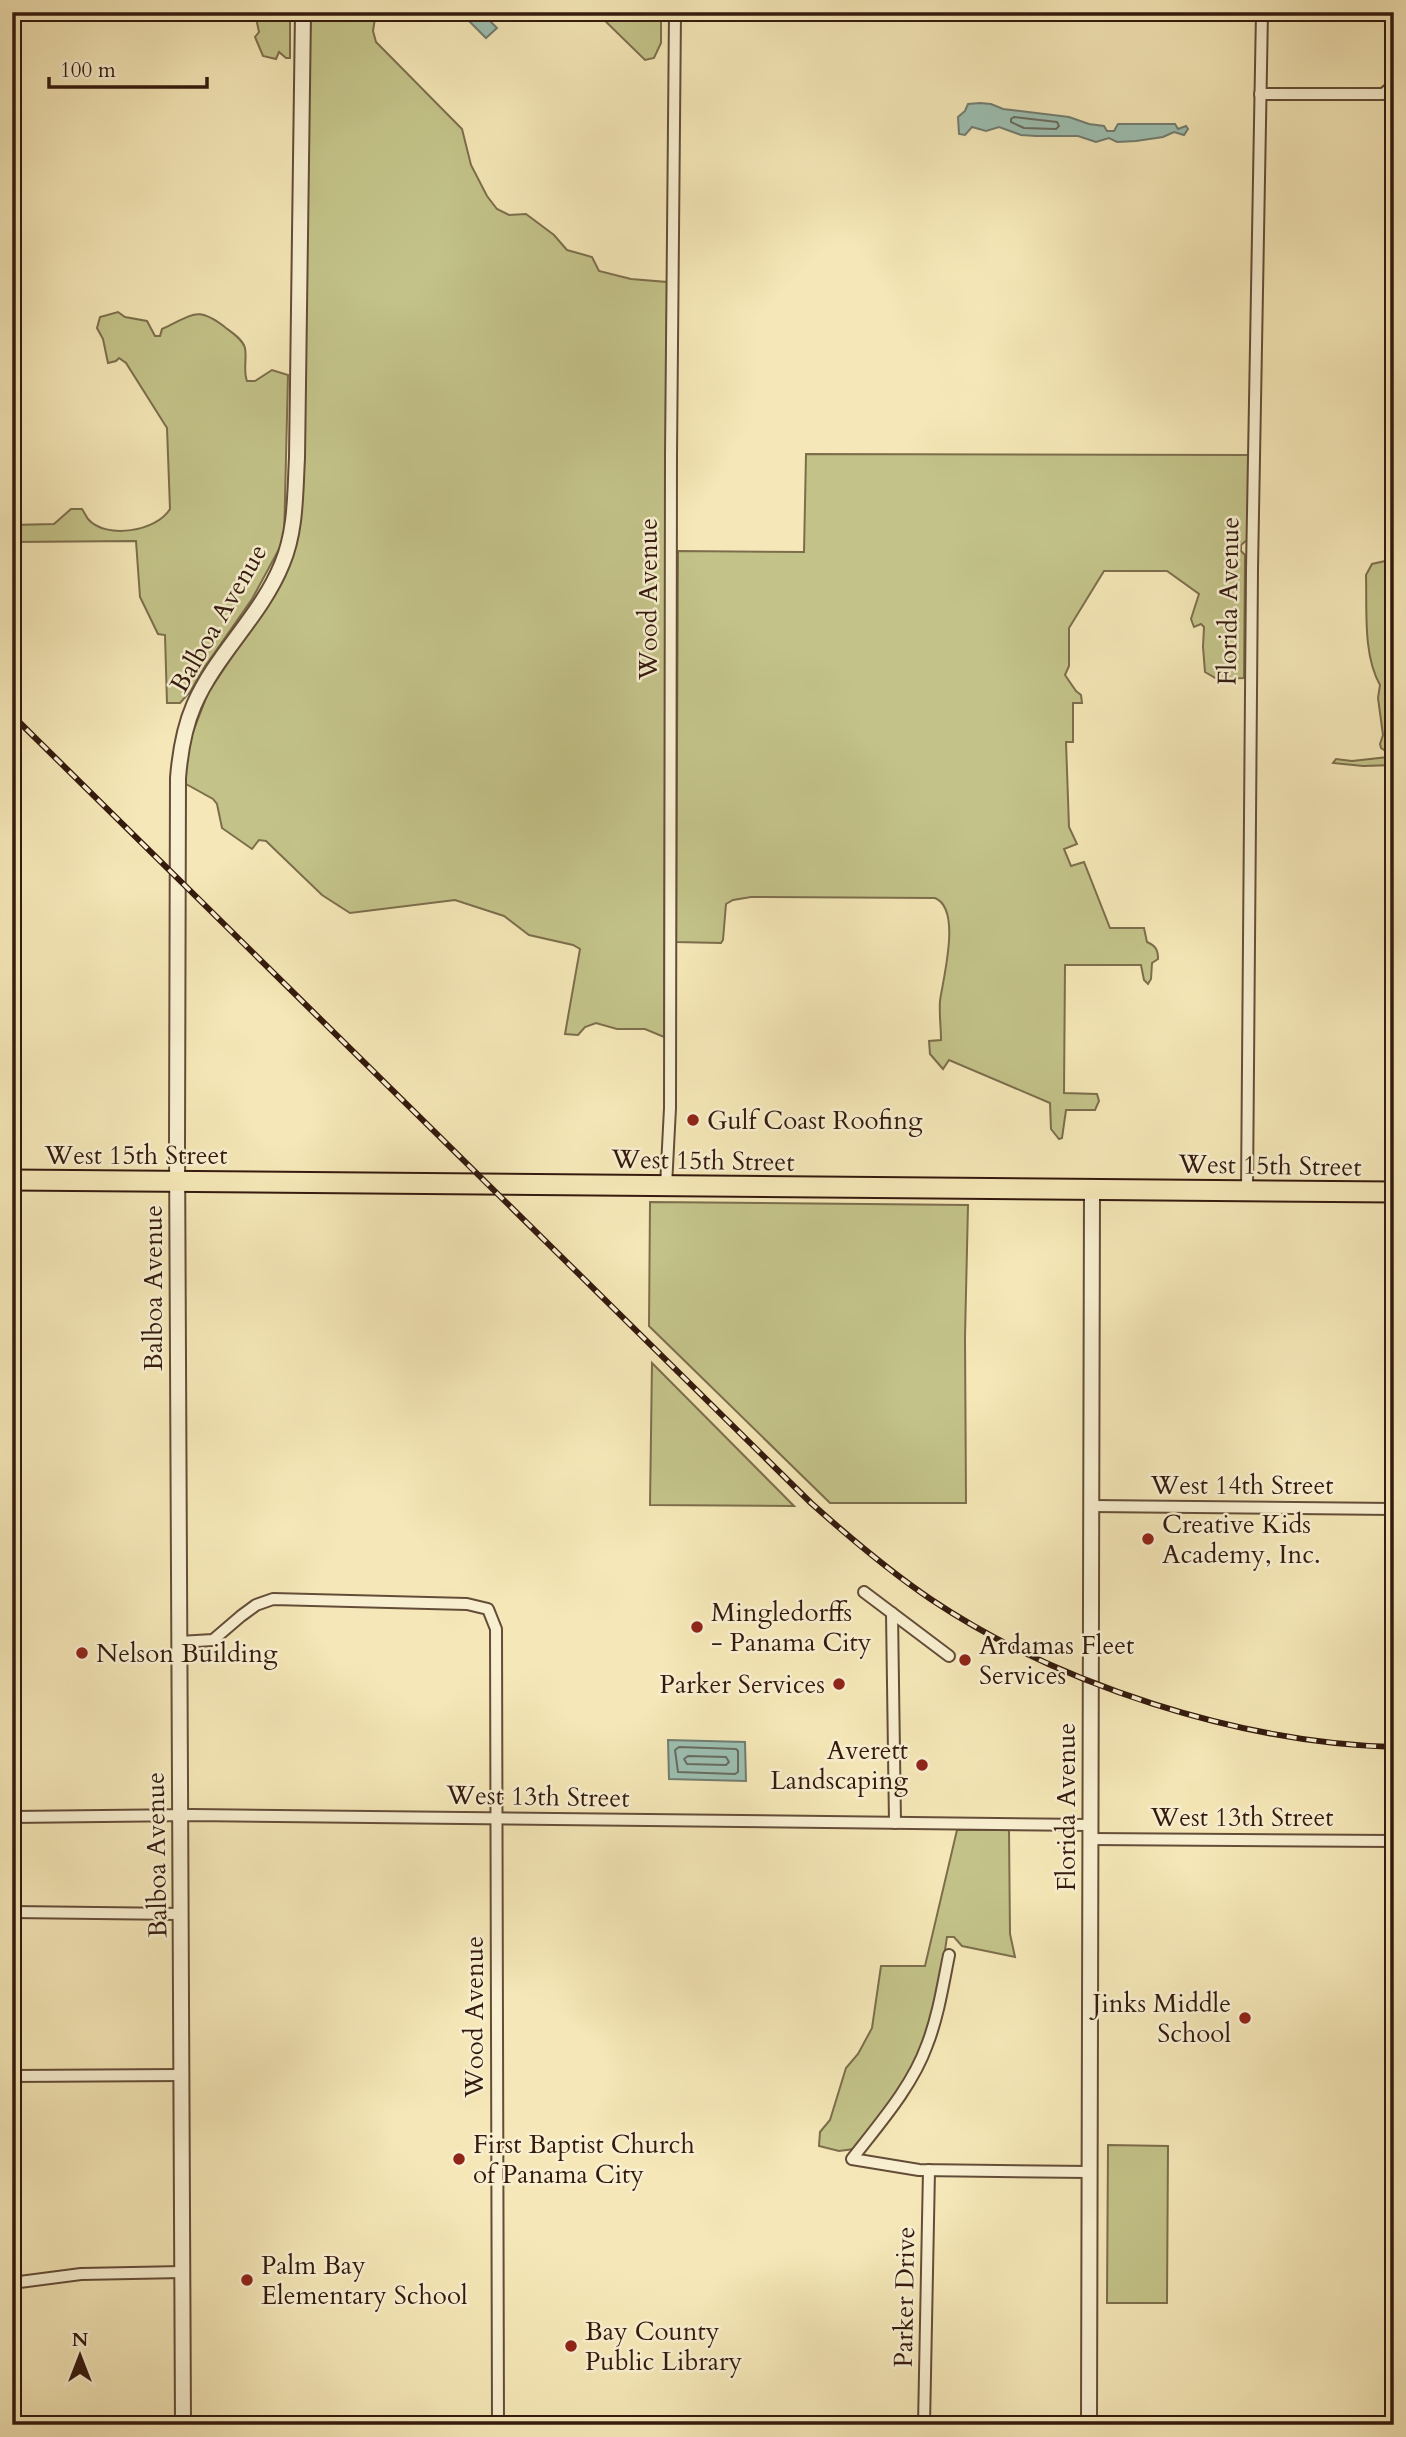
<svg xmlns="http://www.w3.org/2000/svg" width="1406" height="2437" font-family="Cardo,serif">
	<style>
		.green { fill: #c3c389; stroke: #7c6e4c; stroke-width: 2 }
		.water { fill: #9cbfb1; stroke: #727d70; stroke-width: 2 }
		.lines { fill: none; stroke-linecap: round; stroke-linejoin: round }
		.shore { stroke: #686c60; stroke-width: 2 }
		.minor-casing { stroke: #644d38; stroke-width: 14 }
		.tertiary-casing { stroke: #644d38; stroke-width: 18 }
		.trunk-casing { stroke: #341a0e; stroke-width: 23 }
		.minor { stroke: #f8efd0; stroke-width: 10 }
		.tertiary { stroke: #f8efd0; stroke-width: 14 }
		.trunk { stroke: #f5e7b7; stroke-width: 19 }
		.rail-casing { stroke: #341a0e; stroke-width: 6 }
		.rail { stroke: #f8efd0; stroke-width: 3.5; stroke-dasharray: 10; stroke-linecap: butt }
		.poi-dot { fill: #8f2418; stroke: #f8efd0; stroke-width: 2.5 }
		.labels { text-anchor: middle; stroke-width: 5; stroke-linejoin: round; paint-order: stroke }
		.street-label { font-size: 26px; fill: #341a0e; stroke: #f8efd0 }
		.poi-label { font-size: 26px; fill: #341a0e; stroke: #f8efd0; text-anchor: start }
	</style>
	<rect width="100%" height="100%" fill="#f5e7b7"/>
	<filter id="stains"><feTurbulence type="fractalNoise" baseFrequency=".00286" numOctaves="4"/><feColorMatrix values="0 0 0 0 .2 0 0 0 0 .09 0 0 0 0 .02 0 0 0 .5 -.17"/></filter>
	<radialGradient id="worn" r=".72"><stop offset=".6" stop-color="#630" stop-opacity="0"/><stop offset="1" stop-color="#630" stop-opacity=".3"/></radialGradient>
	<g class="green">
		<polygon points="242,12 290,12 290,58 286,58 279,52 276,59 263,56 255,37 259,32 256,18"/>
		<polygon points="311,12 376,12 373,31 376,42 462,129 471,165 487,196 497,209 509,215 526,214 554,235 567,250 592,257 599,271 631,279 667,282 664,1037 645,1029 617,1029 596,1023 585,1027 578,1035 565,1034 580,949 573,945 529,935 504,916 455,900 350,913 322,895 266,841 259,840 252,849 222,828 217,804 213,799 186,784 186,760 191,737 208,693 261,613 288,568"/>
		<polygon points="596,12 661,12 661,43 654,58 645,60"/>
		<path d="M118,312l7,5 22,4 8,15h5l2,-7c31,-14 35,-24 64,-1 7,5 17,12 19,20 2,11 -2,23 2,33h8l17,-11 16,5 -4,165 -32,59 -48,69 -14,24 -10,11h-13l-2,-68 -7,-1 -18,-37 -4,-56 -124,1v-17l42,-1 17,-15h11c2,3 4,7 6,10 18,21 69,12 82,-10l-3,-81 -41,-65 -7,-5 -3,3 -8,2 -5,-24 -6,-11 3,-11z"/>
		<path d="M806,454l443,1 -2,85 -6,5v6l4,4 -1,123 -27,1 -12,-7 -2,-25 1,-20 -3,-3 -7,3 -3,-8 8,-25 -32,-23h-63l-35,57v38l-4,9 11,16 5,4 1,8h-9v39h-7l3,85 8,17 -13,5 7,17 13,-4 26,66h34l3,14c9,4 11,8 11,17l-6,4 -1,16 -3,5 -4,-4 -3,-15h-76l-1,128 33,1 2,7 -4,9h-29l-4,28 -3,1 -8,-10 -1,-26 -101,-43 -6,9 -13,-15 -1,-13 12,-1c0,-13 -2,-27 -1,-39 3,-23 22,-92 -5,-103l-184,-1 -18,3 -7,4 -3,36 -2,3 -45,-1 2,-391 126,1z"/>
		<path d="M1394,559v206l-31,1 -30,-3 3,-4 16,2 36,-4 3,-2 -10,-7 -1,-4 3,-9 -5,-37 2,-13c-17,-30 -13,-74 -14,-110l6,-11z"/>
		<polygon points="650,1202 968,1205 965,1337 966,1503 830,1503 649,1326"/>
		<polygon points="652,1363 794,1506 650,1505"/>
		<path d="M957,1830h52l1,104 5,23 -53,-11 -8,-9h-7c-5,32 -9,66 -20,97 -14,42 -46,80 -73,115l-15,2 -20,-5 1,-14 10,-12 16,-52 12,-14 14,-26 9,-62h44z"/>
		<polygon points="1108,2145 1168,2146 1167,2303 1107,2303"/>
	</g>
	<g class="water">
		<polygon points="472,12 481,12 497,28 486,38 466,18"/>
		<polygon points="980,103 991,104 1003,109 1069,117 1089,124 1104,126 1107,131 1114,131 1118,124 1175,124 1178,129 1186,126 1188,129 1184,135 1174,132 1163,137 1136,141 1117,142 1109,138 1096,142 1078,136 1036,136 1021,135 999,127 986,131 972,127 965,135 959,134 958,117 965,111 968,104"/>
		<polygon points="668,1740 745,1742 746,1781 669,1779"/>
	</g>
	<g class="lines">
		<g class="shore">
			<polygon points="1014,117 1057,122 1059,126 1056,129 1024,128 1011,122 1011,119"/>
			<polygon points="679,1747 736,1749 738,1751 738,1772 735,1774 678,1772 675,1750"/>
			<polygon points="688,1756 726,1757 729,1762 726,1765 687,1764 684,1759"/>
		</g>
		<g class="minor-casing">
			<g id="minor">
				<polyline points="1260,94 1383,94 1394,85"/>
				<polyline points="666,1186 670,1108 671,456 675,12"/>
				<polyline points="1247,1191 1252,569 1262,12"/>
				<polyline points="1091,1506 1394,1509"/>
				<polyline points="864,1592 949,1656"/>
				<polyline points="892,1613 895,1823"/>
				<polyline points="179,1642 213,1640 241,1616 256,1605 273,1599 467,1604 488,1609 496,1629 498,2425"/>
				<polyline points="12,1817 192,1815 1090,1825"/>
				<polyline points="1090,1839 1394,1841"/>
				<polyline points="12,1912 181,1914"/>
				<path d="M949,1955c-6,30 -11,62 -22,90 -15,42 -48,79 -75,114l67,11 171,2"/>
				<polyline points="12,2076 182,2075"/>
				<polyline points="12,2283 81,2274 183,2272"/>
				<polyline points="924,2425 929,2170"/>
			</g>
		</g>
		<g class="tertiary-casing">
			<g id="tertiary">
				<path d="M183,2425l-6,-1279 1,-368c2,-25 6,-50 16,-73 22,-51 67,-89 88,-141 14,-33 13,-70 15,-106l6,-446"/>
				<polyline points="1089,2425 1092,1190"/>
			</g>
		</g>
		<g class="trunk-casing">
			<polyline id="trunk" points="12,1180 1394,1192"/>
		</g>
		<use href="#minor" class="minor"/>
		<use href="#tertiary" class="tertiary"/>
		<use href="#trunk" class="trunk"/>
		<g class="rail-casing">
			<path id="rail" d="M12,715l799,788c38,34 78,68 121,97 127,85 309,143 462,147"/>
		</g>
		<use href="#rail" class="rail"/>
	</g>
	<g class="poi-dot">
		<circle cx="693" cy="1120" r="7"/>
		<circle cx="1148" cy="1539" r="7"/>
		<circle cx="697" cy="1627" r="7"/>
		<circle cx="82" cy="1653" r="7"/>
		<circle cx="965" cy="1660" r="7"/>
		<circle cx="839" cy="1684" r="7"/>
		<circle cx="922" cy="1765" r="7"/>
		<circle cx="1245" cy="2018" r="7"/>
		<circle cx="459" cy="2159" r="7"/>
		<circle cx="247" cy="2280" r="7"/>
		<circle cx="571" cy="2346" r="7"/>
	</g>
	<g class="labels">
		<g class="street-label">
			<text transform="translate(648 599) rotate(-90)" y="9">Wood Avenue</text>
			<text transform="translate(1228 601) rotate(-89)" y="9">Florida Avenue</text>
			<text transform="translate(218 618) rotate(-60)" y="9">Balboa Avenue</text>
			<text x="136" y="1164">West 15th Street</text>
			<text transform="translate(703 1160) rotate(1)" y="9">West 15th Street</text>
			<text transform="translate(1270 1165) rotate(1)" y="9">West 15th Street</text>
			<text transform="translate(153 1288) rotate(-90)" y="9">Balboa Avenue</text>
			<text x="1242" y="1494">West 14th Street</text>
			<text transform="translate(538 1796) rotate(1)" y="9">West 13th Street</text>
			<text transform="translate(1066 1807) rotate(-90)" y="9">Florida Avenue</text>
			<text x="1242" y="1826">West 13th Street</text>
			<text transform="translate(156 1855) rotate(-91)" y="9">Balboa Avenue</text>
			<text transform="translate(474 2017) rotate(-90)" y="9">Wood Avenue</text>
			<text transform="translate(904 2297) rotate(-89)" y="9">Parker Drive</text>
		</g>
		<g class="poi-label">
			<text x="707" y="1129">Gulf Coast Roofing</text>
			<text x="1162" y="1533">Creative Kids<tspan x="1162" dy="30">Academy, Inc.</tspan></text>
			<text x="711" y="1621">Mingledorffs<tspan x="711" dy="30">- Panama City</tspan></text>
			<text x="979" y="1654">Ardamas Fleet<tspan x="979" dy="30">Services</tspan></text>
			<text x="96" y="1662">Nelson Building</text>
			<text x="825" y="1693" text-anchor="end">Parker Services</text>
			<text x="908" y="1759" text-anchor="end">Averett<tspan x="908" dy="30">Landscaping</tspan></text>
			<text x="1231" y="2012" text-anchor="end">Jinks Middle<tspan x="1231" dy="30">School</tspan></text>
			<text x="473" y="2153">First Baptist Church<tspan x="473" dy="30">of Panama City</tspan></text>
			<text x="261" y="2274">Palm Bay<tspan x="261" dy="30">Elementary School</tspan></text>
			<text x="585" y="2340">Bay County<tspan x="585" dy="30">Public Library</tspan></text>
		</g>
	</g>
	<rect width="1406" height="2437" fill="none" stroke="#f5e7b7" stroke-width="42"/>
	<rect x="14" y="14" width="1378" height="2409" fill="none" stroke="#341a0e" stroke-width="3.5"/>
	<rect x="21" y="21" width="1364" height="2395" fill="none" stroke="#341a0e" stroke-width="2"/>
	<g transform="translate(80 2356)" stroke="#f8efd0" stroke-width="5" paint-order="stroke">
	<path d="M0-5L12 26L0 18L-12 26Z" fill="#341a0e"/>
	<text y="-10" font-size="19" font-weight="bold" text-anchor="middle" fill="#341a0e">N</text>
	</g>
	<path d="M49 77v10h158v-10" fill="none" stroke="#341a0e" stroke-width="3.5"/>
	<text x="60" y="77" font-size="21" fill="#341a0e" stroke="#f8efd0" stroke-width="5" paint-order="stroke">100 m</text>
	<rect width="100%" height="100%" filter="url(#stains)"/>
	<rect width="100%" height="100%" fill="url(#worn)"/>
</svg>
